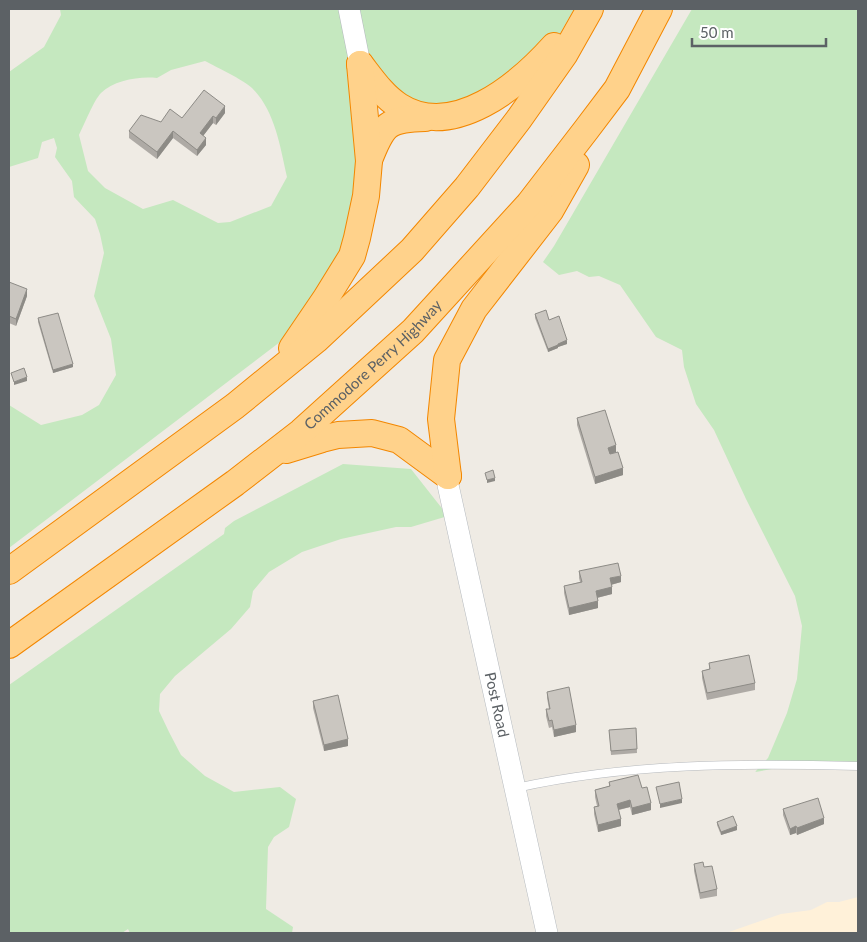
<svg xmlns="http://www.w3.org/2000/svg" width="867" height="942" font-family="Lato,sans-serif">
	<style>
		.commercial { fill: #fff1d9 }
		.green { fill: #c5e8bf; fill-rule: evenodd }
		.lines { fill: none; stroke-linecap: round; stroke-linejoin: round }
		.lane-casing { stroke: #b5b8bc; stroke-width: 9 }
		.secondary-casing { stroke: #b5babf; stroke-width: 22 }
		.highway-casing { stroke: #f38700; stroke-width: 28 }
		.lane { stroke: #fff; stroke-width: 8 }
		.secondary { stroke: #fff; stroke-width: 21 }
		.highway { stroke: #ffd28b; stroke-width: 26 }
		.wall { fill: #aeaaa5 }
		.shaded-wall { fill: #8d8b86 }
		.building { fill: #cac6c0; stroke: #8d8b86 }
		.labels { text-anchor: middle; stroke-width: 4.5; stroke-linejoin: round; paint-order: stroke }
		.street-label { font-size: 15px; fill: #5c6165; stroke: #fff }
	</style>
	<rect width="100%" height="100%" fill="#efebe4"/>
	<polygon class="commercial" points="858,897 858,933 726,933 781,914 811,910 827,902 839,902"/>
	<g class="green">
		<path d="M60,9h514l-27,47 -109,64 -70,-45 4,89 -50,146 -313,238v-143l32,20 41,-10 17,-10 17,-30 -5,-36 -17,-43 10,-43 -4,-19 -5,-15 -21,-22 -2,-16 -17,-24 2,-9 -3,-10 -12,4 -4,16 -29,9v-95l35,-25 17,-32zM205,61c13,7 37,18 47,27 23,23 28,58 35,89l-16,29 -41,16 -12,1 -45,-23 -30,9 -38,-21 -17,-17 -9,-36c5,-10 15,-35 22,-42 13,-13 39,-17 56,-15l14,-8z"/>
		<polygon points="692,9 858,9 858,768 805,763 755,772 768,758 787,713 797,679 802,626 795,596 746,499 714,430 696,404 684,367 682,350 656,337 620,285 599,276 589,277 577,271 559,275 543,262 554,246"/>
		<polygon points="343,464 411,469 448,516 411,527 396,527 341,539 302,552 269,572 253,591 250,607 231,629 175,676 160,694 159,711 169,732 181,755 205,776 234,792 280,787 296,799 289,827 274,837 268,847 266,909 293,927 292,933 130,933 128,929 122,933 9,933 9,685 224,534 225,528 234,521"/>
	</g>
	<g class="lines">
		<g class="lane-casing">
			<path id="lane" d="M516,788c112,-25 228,-25 342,-22"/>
		</g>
		<g class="secondary-casing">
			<g id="secondary">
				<polyline points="349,9 360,64"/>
				<path id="s1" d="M448,476v9l99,448"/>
			</g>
		</g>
		<g class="highway-casing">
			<g id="highway">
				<path d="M360,64c11,14 23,32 39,42 54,35 120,-21 155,-60"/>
				<path d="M369,160c14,-36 18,-41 56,-42"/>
				<polyline points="292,348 326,298 352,256 357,238 366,196 369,161 360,64"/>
				<polyline points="286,450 322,439 338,435 372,433 399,440 448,476"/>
				<polyline points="448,476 441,419 447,360 474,309 550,211 576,165"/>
				<polyline points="9,571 235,406 316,340 412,250 467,187 519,119 564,55 590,9"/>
				<path id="s2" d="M9,645l226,-162 66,-51 112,-101 116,-127 57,-74 31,-41 42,-80"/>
			</g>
		</g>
		<use href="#lane" class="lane"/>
		<use href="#secondary" class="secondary"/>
		<use href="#highway" class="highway"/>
	</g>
	<g class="wall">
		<polygon points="225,113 216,125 213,123 203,136 206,145 197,156 173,138 157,159 129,138 129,131 161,122"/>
		<polygon points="9,282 27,296 16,326 9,323"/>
		<polygon points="535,314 549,320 567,344 558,347 558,348 548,352 535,318"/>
		<polygon points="38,318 73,367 53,373 38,322"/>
		<polygon points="577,418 616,452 623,475 595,484 577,425"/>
		<polygon points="579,571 621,582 611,585 612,594 597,598 598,608 569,615 564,593 564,586 580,582 579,578"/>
		<polygon points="709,663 755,683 755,690 707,700 702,678 702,671 709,669"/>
		<polygon points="547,692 576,732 554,737 552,727 549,728 546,716 546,709 549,709 547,698"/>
		<polygon points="313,701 348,746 324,751 313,708"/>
		<polygon points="636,728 637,753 611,755 609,730"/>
		<polygon points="609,782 642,788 651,810 632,815 630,807 619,810 621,826 598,832 594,814 594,807 597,806 595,797 595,790 609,786"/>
		<polygon points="783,809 824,824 797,835 796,833 790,835 783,815"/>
		<polygon points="717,822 737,830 721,835 717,825"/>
		<polygon points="694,864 704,867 717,889 717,896 700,899 694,871"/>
	</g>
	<g class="shaded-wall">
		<polygon points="225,106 225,113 216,125 216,118"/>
		<polygon points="213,116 213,123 200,140 200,133"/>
		<polygon points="173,131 173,138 157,159 157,152"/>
		<polygon points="206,138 206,145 197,156 197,150"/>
		<polygon points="27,289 27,296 16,326 16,319"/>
		<polygon points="567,340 567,344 558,347 558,348 548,352 548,349 558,344"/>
		<polygon points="73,364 73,367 53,373 53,370"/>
		<polygon points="27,377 27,381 14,385 14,382"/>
		<polygon points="616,445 616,452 608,455 608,448"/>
		<polygon points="623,468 623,475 595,484 595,477"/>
		<polygon points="495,478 495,481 487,483 487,480"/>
		<polygon points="621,576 621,582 610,585 610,578"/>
		<polygon points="612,587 612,594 596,598 596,591"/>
		<polygon points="598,601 598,608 569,615 569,608"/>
		<polygon points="576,725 576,732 554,737 554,730"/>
		<polygon points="348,739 348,746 324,751 324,745"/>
		<polygon points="682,799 682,803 660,808 660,804"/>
		<polygon points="630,800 630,807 617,810 617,804"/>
		<polygon points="651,803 651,810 632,815 632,808"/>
		<polygon points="824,818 824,824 797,835 797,828"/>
		<polygon points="621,819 621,826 598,832 598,825"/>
		<polygon points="737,826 737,830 721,835 721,832"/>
		<polygon points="796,826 796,833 790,835 790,829"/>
	</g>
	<g class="building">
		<polygon points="204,90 225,106 216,118 213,116 200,133 206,138 197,150 173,131 157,152 129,131 141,115 161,122 170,109 182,118"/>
		<polygon points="9,282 27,289 16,319 9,316"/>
		<polygon points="546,310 549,320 559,316 567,340 558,344 558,345 548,349 535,314"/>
		<polygon points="58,313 73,364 53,370 38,318"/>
		<polygon points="24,368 27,377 14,382 11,373"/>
		<polygon points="605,410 616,445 608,448 610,454 618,452 623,468 595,477 577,418"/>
		<polygon points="493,470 495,478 487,480 485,473"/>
		<polygon points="618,563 621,576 610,578 612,587 596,591 598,601 569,608 564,586 582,582 579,571"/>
		<polygon points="749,655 755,683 707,693 702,671 710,669 709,663"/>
		<polygon points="569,687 576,725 554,730 552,720 549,721 546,709 550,709 547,692"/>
		<polygon points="338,695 348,739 324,745 313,701"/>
		<polygon points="636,728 637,749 611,751 609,730"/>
		<polygon points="638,775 642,788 647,787 651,803 632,808 630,800 617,804 621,819 598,825 594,807 599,806 595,790 610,786 609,782"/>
		<polygon points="679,782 682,799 660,804 656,787"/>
		<polygon points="818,798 824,818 797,828 796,826 790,829 783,809"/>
		<polygon points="733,816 737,826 721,832 717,822"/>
		<polygon points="703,862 704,867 712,866 717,889 700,893 694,864"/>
	</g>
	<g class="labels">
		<g class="street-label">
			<text dy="5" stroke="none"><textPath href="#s2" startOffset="460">Commodore Perry Highway</textPath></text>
			<text dy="5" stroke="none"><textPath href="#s1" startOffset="234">Post Road</textPath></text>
		</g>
	</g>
	<rect width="867" height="942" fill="none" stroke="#5c6165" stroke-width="20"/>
	<path d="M692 38v8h134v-8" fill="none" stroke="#5c6165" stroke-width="2.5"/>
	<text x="700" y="38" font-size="15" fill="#5c6165" stroke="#ffffff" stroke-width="4" paint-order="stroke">50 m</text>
</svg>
